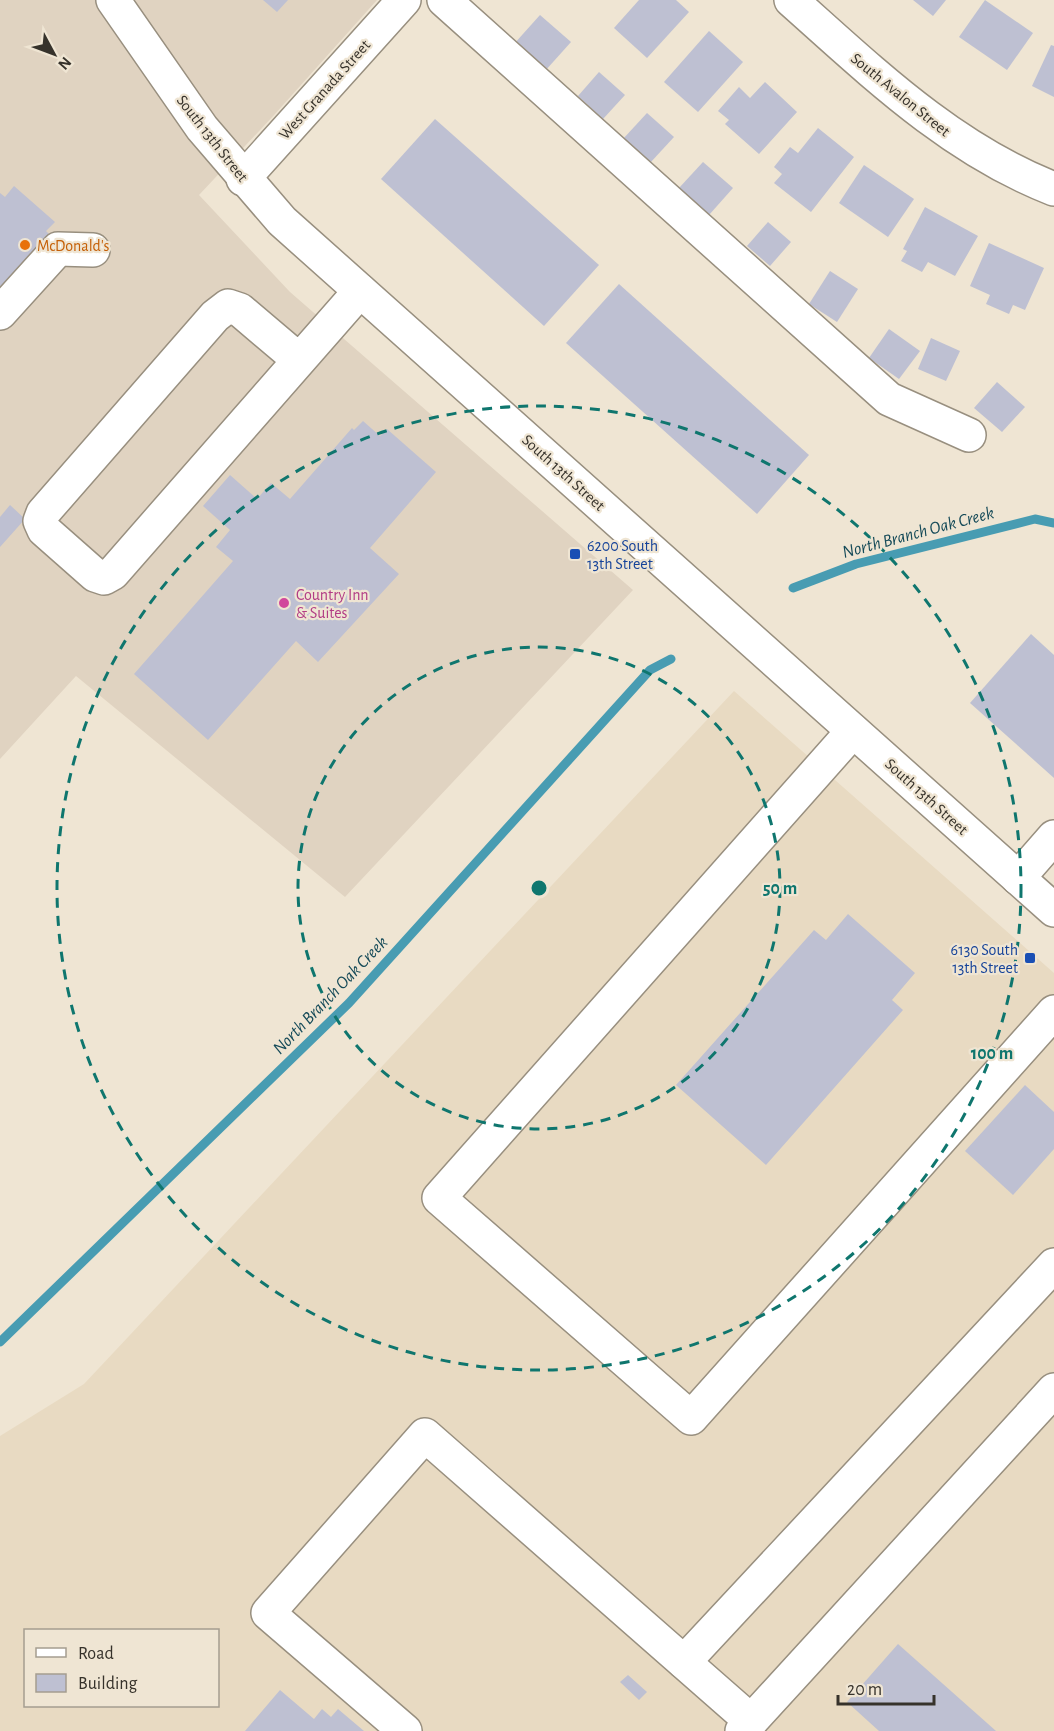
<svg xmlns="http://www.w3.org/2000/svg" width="1054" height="1731" font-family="'Alegreya Sans',sans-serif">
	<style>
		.commercial { fill: #e0d3c1 }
		.built { fill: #e8dac2; fill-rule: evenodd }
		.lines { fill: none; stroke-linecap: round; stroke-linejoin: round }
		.stream { stroke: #489cb2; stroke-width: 9 }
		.building { fill: #bec0d2 }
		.minor-casing { stroke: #988f7f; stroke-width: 36 }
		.minor { stroke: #fff; stroke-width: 33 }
		.ring { fill: none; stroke: #0f766e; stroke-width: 3; stroke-dasharray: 10 8 }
		.food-dot { fill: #e8710a; stroke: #efe5d3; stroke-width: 2 }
		.transit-dot { fill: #1a4fb4; stroke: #efe5d3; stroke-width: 2 }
		.hotel-dot { fill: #d1479c; stroke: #efe5d3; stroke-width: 2 }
		.labels { text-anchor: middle; stroke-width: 4.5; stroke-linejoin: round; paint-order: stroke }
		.street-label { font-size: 16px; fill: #36322b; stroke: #efe5d3 }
		.food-label { font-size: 16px; fill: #c56008; stroke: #efe5d3; text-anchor: start }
		.transit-label { font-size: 16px; fill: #164399; stroke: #efe5d3; text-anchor: start }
		.hotel-label { font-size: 16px; fill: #b23c85; stroke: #efe5d3; text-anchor: start }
		.water-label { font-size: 18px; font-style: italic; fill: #154a58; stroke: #efe5d3 }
		.centre { fill: #0f766e; stroke: #efe5d3; stroke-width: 3 }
		.ring-label { font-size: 18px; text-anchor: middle; font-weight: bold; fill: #0f766e; stroke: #efe5d3; stroke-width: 4.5; stroke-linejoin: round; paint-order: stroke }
	</style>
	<rect width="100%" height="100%" fill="#efe5d3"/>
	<polygon class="commercial" points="0,0 377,0 275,114 199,195 290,292 633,590 345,897 76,676 0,759"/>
	<path class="built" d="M734,691l320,282v758h-1054v-295l84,-52zM26,1630h192v76h-192z"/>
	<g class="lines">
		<g class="stream">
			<polyline points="793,588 856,564 1035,519 1054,523"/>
			<polyline points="0,1342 349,1003 650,670 671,659"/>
		</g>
	</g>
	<g class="building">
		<polygon points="263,0 288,0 277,12"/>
		<polygon points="639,0 676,0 689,12 647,58 614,28"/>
		<polygon points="913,0 946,0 933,16"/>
		<polygon points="985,0 1033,33 1007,70 959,37"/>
		<polygon points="540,15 571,42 545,71 514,44"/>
		<polygon points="709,31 743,62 698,112 664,82"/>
		<polygon points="1051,45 1054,46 1054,97 1032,86"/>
		<polygon points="599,72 625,95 603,119 578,96"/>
		<polygon points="765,82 797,112 759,154 725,124 729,120 718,111 739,87 750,98"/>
		<polygon points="647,113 674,137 650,163 623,139"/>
		<polygon points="435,119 599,265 544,326 381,179"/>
		<polygon points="818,128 854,157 811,212 774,183 782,174 774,167 790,147 798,153"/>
		<polygon points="703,162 733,188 709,215 679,188"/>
		<polygon points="864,165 914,199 888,237 839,203"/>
		<polygon points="14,186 55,222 46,231 54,239 0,294 0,193 5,197"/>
		<polygon points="925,207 978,236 955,276 928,262 922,272 901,261 907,251 903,249"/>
		<polygon points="768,222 791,242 770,266 747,246"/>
		<polygon points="989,243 1044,268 1025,310 1013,305 1009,314 986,304 990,295 970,286"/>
		<polygon points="830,271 858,289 837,322 809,304"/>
		<polygon points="619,284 809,455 757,514 566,343"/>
		<polygon points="889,329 920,351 899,379 869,358"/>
		<polygon points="931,338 960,351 946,381 918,369"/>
		<polygon points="997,382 1025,407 1002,432 974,408"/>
		<polygon points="363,421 380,436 387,429 436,472 370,548 399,574 318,662 296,641 208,740 134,674 233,561 216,547 230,530 203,506 230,475 257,499 271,483 290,499 352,428 354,430"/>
		<polygon points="10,505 25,519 0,547 0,517"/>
		<polygon points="1031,634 1054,655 1054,778 970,703"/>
		<polygon points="848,914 915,973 892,1000 903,1010 766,1165 676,1085 814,930 826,940"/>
		<polygon points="1025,1085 1054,1112 1054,1149 1013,1195 965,1151"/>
		<polygon points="898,1644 996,1731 879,1731 847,1702"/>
		<polygon points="628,1675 647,1692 639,1700 620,1682"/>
		<polygon points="280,1690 314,1719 322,1709 331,1717 338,1709 364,1731 245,1731"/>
	</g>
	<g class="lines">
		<g class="minor-casing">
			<g id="minor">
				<polyline points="113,0 202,128 282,221 1054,910"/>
				<polyline points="444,0 889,399 969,435"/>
				<path d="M791,0c81,72 160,149 263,189"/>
				<polyline points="243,179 404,0"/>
				<polyline points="0,313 58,249 93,250"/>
				<polyline points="299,360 240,310 228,306 215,316 43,513 40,521 44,530 95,575 104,578 113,573 360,291"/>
				<polyline points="853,731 439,1198 691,1418 1054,1012"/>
				<polyline points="1018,878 1054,837"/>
				<polyline points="684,1662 1054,1265"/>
				<polyline points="405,1731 268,1613 425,1435 751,1721"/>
				<polyline points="742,1731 1054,1390"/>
			</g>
		</g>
		<use href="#minor" class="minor"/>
	</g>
	<g class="ring">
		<circle cx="539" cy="888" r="241"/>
		<circle cx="539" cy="888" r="482"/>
	</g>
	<circle class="food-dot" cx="25" cy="245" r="6"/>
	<g class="transit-dot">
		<rect x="569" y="548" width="12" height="12" rx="3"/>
		<rect x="1024" y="952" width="12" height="12" rx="3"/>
	</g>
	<circle class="hotel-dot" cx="284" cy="603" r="6"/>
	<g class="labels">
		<g class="street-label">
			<text transform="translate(324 89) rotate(-48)" y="6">West Granada Street</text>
			<text transform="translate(901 94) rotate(39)" y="6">South Avalon Street</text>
			<text transform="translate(213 138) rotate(52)" y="6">South 13th Street</text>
			<text transform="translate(564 472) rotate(42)" y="6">South 13th Street</text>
			<text transform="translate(927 796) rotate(42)" y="6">South 13th Street</text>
		</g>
		<g class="food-label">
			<text x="37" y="251">McDonald's</text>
		</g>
		<g class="transit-label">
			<text x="587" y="551">6200 South<tspan x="587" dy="18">13th Street</tspan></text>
			<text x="1018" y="955" text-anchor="end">6130 South<tspan x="1018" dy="18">13th Street</tspan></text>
		</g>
		<g class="hotel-label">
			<text x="296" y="600">Country Inn<tspan x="296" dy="18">&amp; Suites</tspan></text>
		</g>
		<g class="water-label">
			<text transform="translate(918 532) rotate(-15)" y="6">North Branch Oak Creek</text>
			<text transform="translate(330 995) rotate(-46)" y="6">North Branch Oak Creek</text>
		</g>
	</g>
	<circle cx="539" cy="888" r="9" class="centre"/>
	<g class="ring-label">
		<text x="780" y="894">50 m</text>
		<text x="992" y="1059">100 m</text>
	</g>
	<rect x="24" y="1629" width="195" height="78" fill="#efe5d3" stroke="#a59d90" stroke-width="1.5"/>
	<rect x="36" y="1648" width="30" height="9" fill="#ffffff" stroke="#a59d90" stroke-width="1.5"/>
	<text x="78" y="1659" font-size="18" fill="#36322b">Road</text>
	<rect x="36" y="1674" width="30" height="18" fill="#bec0d2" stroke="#a59d90" stroke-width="1.5"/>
	<text x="78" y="1689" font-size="18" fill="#36322b">Building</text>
	<g transform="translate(54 54) rotate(131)" stroke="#efe5d3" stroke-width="4.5" paint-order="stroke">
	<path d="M0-4.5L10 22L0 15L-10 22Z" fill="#36322b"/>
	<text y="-9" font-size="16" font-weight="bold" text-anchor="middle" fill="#36322b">N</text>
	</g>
	<path d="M838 1695v9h96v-9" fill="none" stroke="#36322b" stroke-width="3"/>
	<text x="847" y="1695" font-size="18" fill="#36322b" stroke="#efe5d3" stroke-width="4.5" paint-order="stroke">20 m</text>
</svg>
